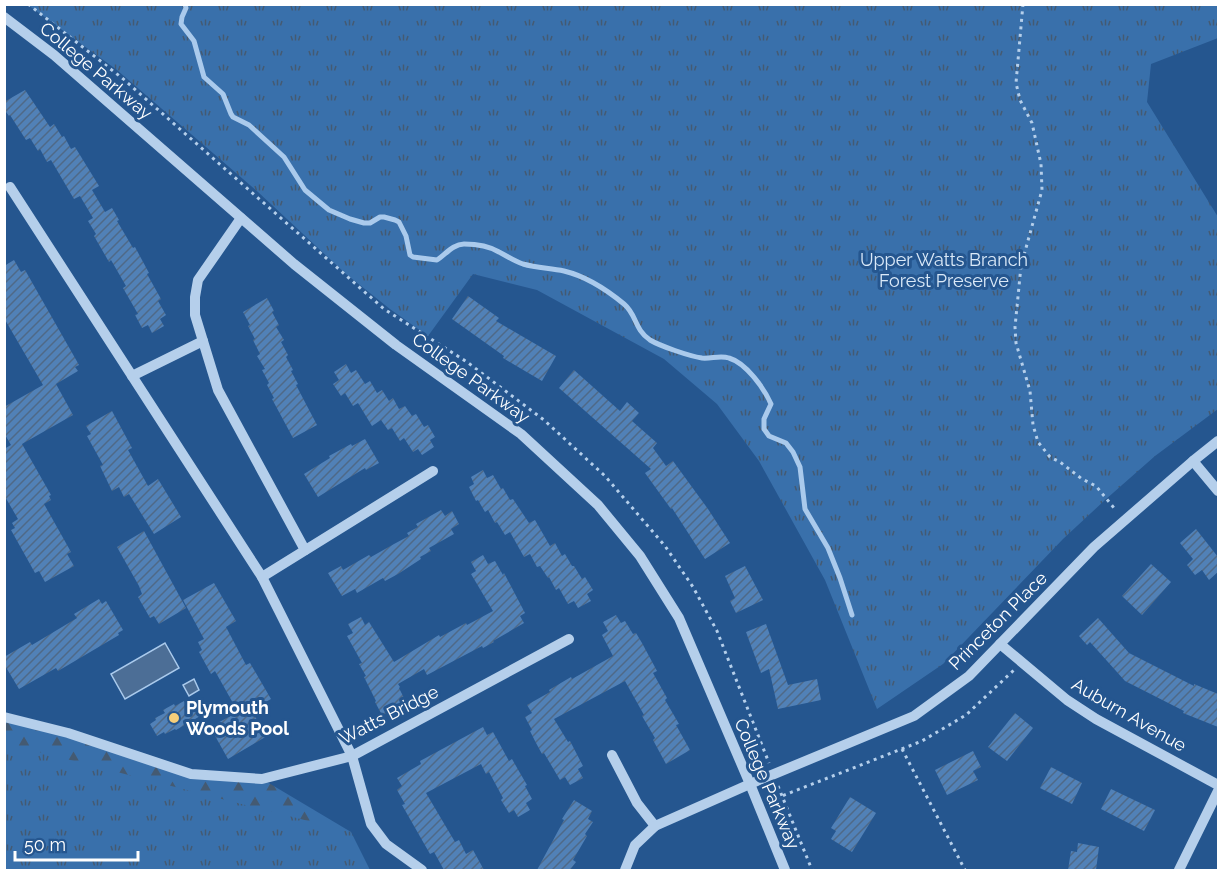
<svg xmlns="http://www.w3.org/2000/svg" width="1223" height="875" font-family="Raleway,sans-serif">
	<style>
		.forest { fill: url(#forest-firs) }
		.park { fill: url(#park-tufts) }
		.water { fill: #4c6e96; stroke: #aacaec; stroke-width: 1.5 }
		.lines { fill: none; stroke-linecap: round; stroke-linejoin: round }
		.stream { stroke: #aacaec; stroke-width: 5 }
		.building { fill: url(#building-hatch) }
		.path { stroke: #b5cfeb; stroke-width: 3; stroke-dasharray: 3 4.5; stroke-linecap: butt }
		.minor { stroke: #b5cfeb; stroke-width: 10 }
		.poi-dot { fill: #f5ce7a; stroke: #25568f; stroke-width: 2 }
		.labels { text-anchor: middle; stroke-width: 6; stroke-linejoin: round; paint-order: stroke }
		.street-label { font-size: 18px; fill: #fff; stroke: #25568f }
		.park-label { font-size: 18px; fill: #dae9f8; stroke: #25568f }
		.poi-label { font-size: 18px; font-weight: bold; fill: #fff; stroke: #25568f; text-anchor: start }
	</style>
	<defs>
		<pattern id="forest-firs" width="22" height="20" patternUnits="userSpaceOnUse" patternTransform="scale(1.5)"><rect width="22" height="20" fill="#3970ab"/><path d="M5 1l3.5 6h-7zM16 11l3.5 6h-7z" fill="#445a72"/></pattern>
		<pattern id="park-tufts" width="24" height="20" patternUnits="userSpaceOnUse" patternTransform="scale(1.5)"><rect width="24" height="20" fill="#3970ab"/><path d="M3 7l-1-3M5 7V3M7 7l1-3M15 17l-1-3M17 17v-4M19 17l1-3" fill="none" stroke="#445a72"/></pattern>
		<pattern id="building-hatch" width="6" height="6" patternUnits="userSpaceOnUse" patternTransform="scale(1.5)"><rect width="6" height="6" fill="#5181b7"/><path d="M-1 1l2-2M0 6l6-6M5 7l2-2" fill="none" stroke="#4f6987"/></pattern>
	</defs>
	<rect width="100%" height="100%" fill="#25568f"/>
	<polygon class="forest" points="5,717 191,774 262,779 351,832 366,870 5,870"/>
	<g class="park">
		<polygon points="28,5 1218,5 1218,38 1151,64 1147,102 1218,217 1218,409 1155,456 1105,500 1063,539 943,664 877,709 825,580 759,461 717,404 664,359 537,290 473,274 428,336 390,309 346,274 258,192 117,70"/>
		<polygon points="4,743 351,832 370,870 5,870"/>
	</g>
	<g class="water">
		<polygon points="165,643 179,668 125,699 111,674"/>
		<polygon points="194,679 199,690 189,696 183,685"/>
	</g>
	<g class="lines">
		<path class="stream" d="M185,4l1,4 -4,9 -1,7 13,17 10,36 19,17 8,20 2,3 16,8 35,32 21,33 24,20 21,9 14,4h6l10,-6h4l11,3 4,2 7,14 4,19 3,2 24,3c8,-5 16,-16 27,-16 11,0 25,2 35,8 8,4 15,9 24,12 14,4 27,4 41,7 21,5 43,19 60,33 13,11 10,25 26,36 10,6 39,16 52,18 9,1 18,-3 27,0 17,5 35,30 42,46l-7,15v10l5,7 17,7 7,9 7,15 5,42 23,39 12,30 12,37"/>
	</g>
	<g class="building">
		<polygon points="25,90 50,127 54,124 62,137 64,136 71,149 75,147 99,186 92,190 105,212 112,208 119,220 117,221 133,248 135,247 149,273 147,274 161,299 158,301 166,315 160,319 164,326 152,333 148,325 142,328 135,315 138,314 123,288 126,286 111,260 109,262 94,236 96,234 88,221 93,218 80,196 74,199 51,160 47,162 40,149 38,151 30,138 26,140 10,115 9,116 4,109 4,102"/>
		<polygon points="14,260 21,272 25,270 79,365 75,367 78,371 56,384 73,415 22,444 51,495 49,496 51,500 44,504 71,552 67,554 74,566 45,582 39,571 35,573 11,530 15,528 12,523 18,519 4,495 4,449 11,445 4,433 4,407 43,385 4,318 4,266"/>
		<polygon points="468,296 499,318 496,321 556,356 542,381 503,358 504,356 452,319"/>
		<polygon points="267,298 274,311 272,312 279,325 276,327 284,340 281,342 288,355 286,357 293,370 291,371 298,384 296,385 317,425 293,438 272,399 274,398 267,385 269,383 262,370 265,369 257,356 260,354 253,340 255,339 248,326 250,325 243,312"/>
		<polygon points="346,364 351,373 356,370 365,384 370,381 377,393 382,390 389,401 393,398 399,409 405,406 412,416 416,414 424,427 428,425 435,437 430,440 434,447 422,455 418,449 413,452 404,438 400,441 392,428 388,430 381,420 372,426 358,403 353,406 345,393 341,396 333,384 339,380 334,372"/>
		<polygon points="574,370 620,411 627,402 639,413 632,421 657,443 653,448 666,466 673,461 708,509 730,543 705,559 672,508 671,509 645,473 651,469 559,388"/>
		<polygon points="112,411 132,448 128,450 148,486 158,479 181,517 154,534 129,494 124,497 119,487 112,491 100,466 103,465 87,436 91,434 86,426"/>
		<polygon points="365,439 379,463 366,470 365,468 318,497 304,474 330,458 329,456 351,444 352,446"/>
		<polygon points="483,470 487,478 493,475 501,489 503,488 510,500 513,499 529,523 535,520 550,546 555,543 562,556 565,554 572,566 574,566 582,579 585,577 593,590 587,594 591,601 578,608 574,601 568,604 559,588 556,590 549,577 548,578 540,566 537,567 530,554 524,557 510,532 505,535 497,522 495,523 488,510 485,512 478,500 476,501 469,487 474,484 471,477"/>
		<polygon points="441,510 445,516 452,511 459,524 451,529 454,534 429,548 431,551 420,557 421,559 398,574 385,581 383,578 357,593 355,589 342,596 328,573 341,566 343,570 369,555 371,557 394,544 409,536 407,533 418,527 416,524"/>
		<polygon points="1196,529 1218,557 1218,572 1209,580 1202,570 1195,575 1187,565 1193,559 1180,543"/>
		<polygon points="144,531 186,608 159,624 154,616 150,618 138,597 142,594 139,586 117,547"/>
		<polygon points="483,555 488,564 495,561 503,575 504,573 525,613 520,616 524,623 493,641 494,642 483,648 482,646 427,675 424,669 398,684 400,687 399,688 406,702 400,706 404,713 391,720 387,713 382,715 375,702 376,701 364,677 366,676 359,664 362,663 347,636 353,633 348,624 361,617 365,625 369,622 394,662 439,635 440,637 466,623 467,625 493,611 471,574 476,571 471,562"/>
		<polygon points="1151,564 1171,582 1142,615 1122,596"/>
		<polygon points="745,566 763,600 736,613 730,601 735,598 725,576"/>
		<polygon points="214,583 236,621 226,627 246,665 250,663 271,699 251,710 267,736 228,759 210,727 238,712 215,671 211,674 199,652 202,650 198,642 204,639 183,600"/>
		<polygon points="99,599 102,604 106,601 123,630 118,633 119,635 58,671 56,668 19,689 4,664 4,657 30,642 32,645 77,618 74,614"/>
		<polygon points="616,615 621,623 625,621 633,634 636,633 642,643 657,671 653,673 667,698 665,700 679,724 676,725 690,750 666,764 653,740 655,738 642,716 644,715 625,681 554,719 568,742 570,741 583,766 578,769 583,778 570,785 565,777 560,780 544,753 542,754 536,743 530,731 532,730 525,717 532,713 527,705 550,692 549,690 571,677 572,679 613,656 602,635 608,631 603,622"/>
		<polygon points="1098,618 1129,653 1194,686 1194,684 1218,694 1218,727 1183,713 1184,711 1125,681 1090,642 1087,645 1079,636"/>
		<polygon points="766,624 788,685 817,679 821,700 778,709 769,669 761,673 746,632"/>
		<polygon points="193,700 202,715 176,730 175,729 165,734 164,732 157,736 150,724 156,720 155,718 165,713 163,710 174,704 175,706 184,701 186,704"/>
		<polygon points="1015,713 1033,728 1007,761 988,747"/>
		<polygon points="483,727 487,735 493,732 509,761 512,759 520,773 527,785 525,786 532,799 526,803 530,810 518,817 514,810 509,813 501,800 503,798 489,772 486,774 481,764 426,793 455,842 459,840 466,854 473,850 484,870 444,870 434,852 430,854 402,805 405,804 397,790 402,786 397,778 421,764 420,761"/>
		<polygon points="973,751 981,767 973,771 978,780 947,795 935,770"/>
		<polygon points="1051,767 1082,783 1072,804 1040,788"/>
		<polygon points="1111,789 1155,810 1144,831 1101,809"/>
		<polygon points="850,797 876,813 852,852 831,839 836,831 831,828"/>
		<polygon points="574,800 592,811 588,819 593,822 585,834 587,836 573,860 576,862 570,870 537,870 564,820 562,819"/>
		<polygon points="1078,843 1099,847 1096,870 1068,870 1071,851 1077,852"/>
	</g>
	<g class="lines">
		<g class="path">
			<polyline points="28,4 122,78 384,309 467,362 544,420 605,476 665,546 693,587 717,631 769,763"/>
			<polyline points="1023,4 1016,83 1020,100 1032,123 1041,164 1042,190 1021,266 1015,327 1016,343 1030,391 1033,425 1038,442 1050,457 1060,462 1082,479 1096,486 1114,508 1115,511"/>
			<polyline points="902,749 965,870"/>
			<polyline points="778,786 812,870"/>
			<polyline points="769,801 922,741 966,715 1014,670"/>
		</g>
		<g class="minor">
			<polyline points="4,17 54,55 294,264 396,345 521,434 598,505 640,556 679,618 750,784 785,870"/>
			<polyline points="10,187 262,577 352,756 371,824 386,844 422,870"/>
			<polyline points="241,218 198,280 195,297 195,315 218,390 305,550"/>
			<polyline points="132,376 203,341"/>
			<polyline points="1193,461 1218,491"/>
			<polyline points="262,577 433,471"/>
			<polyline points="1000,644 1067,700 1096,719 1218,785"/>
			<polyline points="4,717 68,733 191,774 262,779 352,756 569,639"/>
			<polyline points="612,755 637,803 655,826"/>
			<polyline points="625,870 635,845 655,826 750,784 914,716 969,676 1094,547 1193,461 1218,441"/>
			<polyline points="1179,870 1218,791"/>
		</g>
	</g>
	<circle class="poi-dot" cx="174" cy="718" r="6"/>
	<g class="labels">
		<g class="street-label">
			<text transform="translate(96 71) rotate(40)" y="6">College Parkway</text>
			<text transform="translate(471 378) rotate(36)" y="6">College Parkway</text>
			<text transform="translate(998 621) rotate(-45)" y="6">Princeton Place</text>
			<text transform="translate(389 715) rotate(-27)" y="6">Watts Bridge</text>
			<text transform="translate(1129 715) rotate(30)" y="6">Auburn Avenue</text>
			<text transform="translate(767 784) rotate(67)" y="6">College Parkway</text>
		</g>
		<g class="park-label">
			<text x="944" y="266">Upper Watts Branch<tspan x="944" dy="21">Forest Preserve</tspan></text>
		</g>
		<g class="poi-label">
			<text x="186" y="714">Plymouth<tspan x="186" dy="21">Woods Pool</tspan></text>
		</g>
	</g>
	<rect width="1223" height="875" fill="none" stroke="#ffffff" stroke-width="12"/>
	<path d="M15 851v9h123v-9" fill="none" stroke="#ffffff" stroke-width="3"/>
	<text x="24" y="851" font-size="18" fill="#ffffff" stroke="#25568f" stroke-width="4.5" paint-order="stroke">50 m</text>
</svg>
